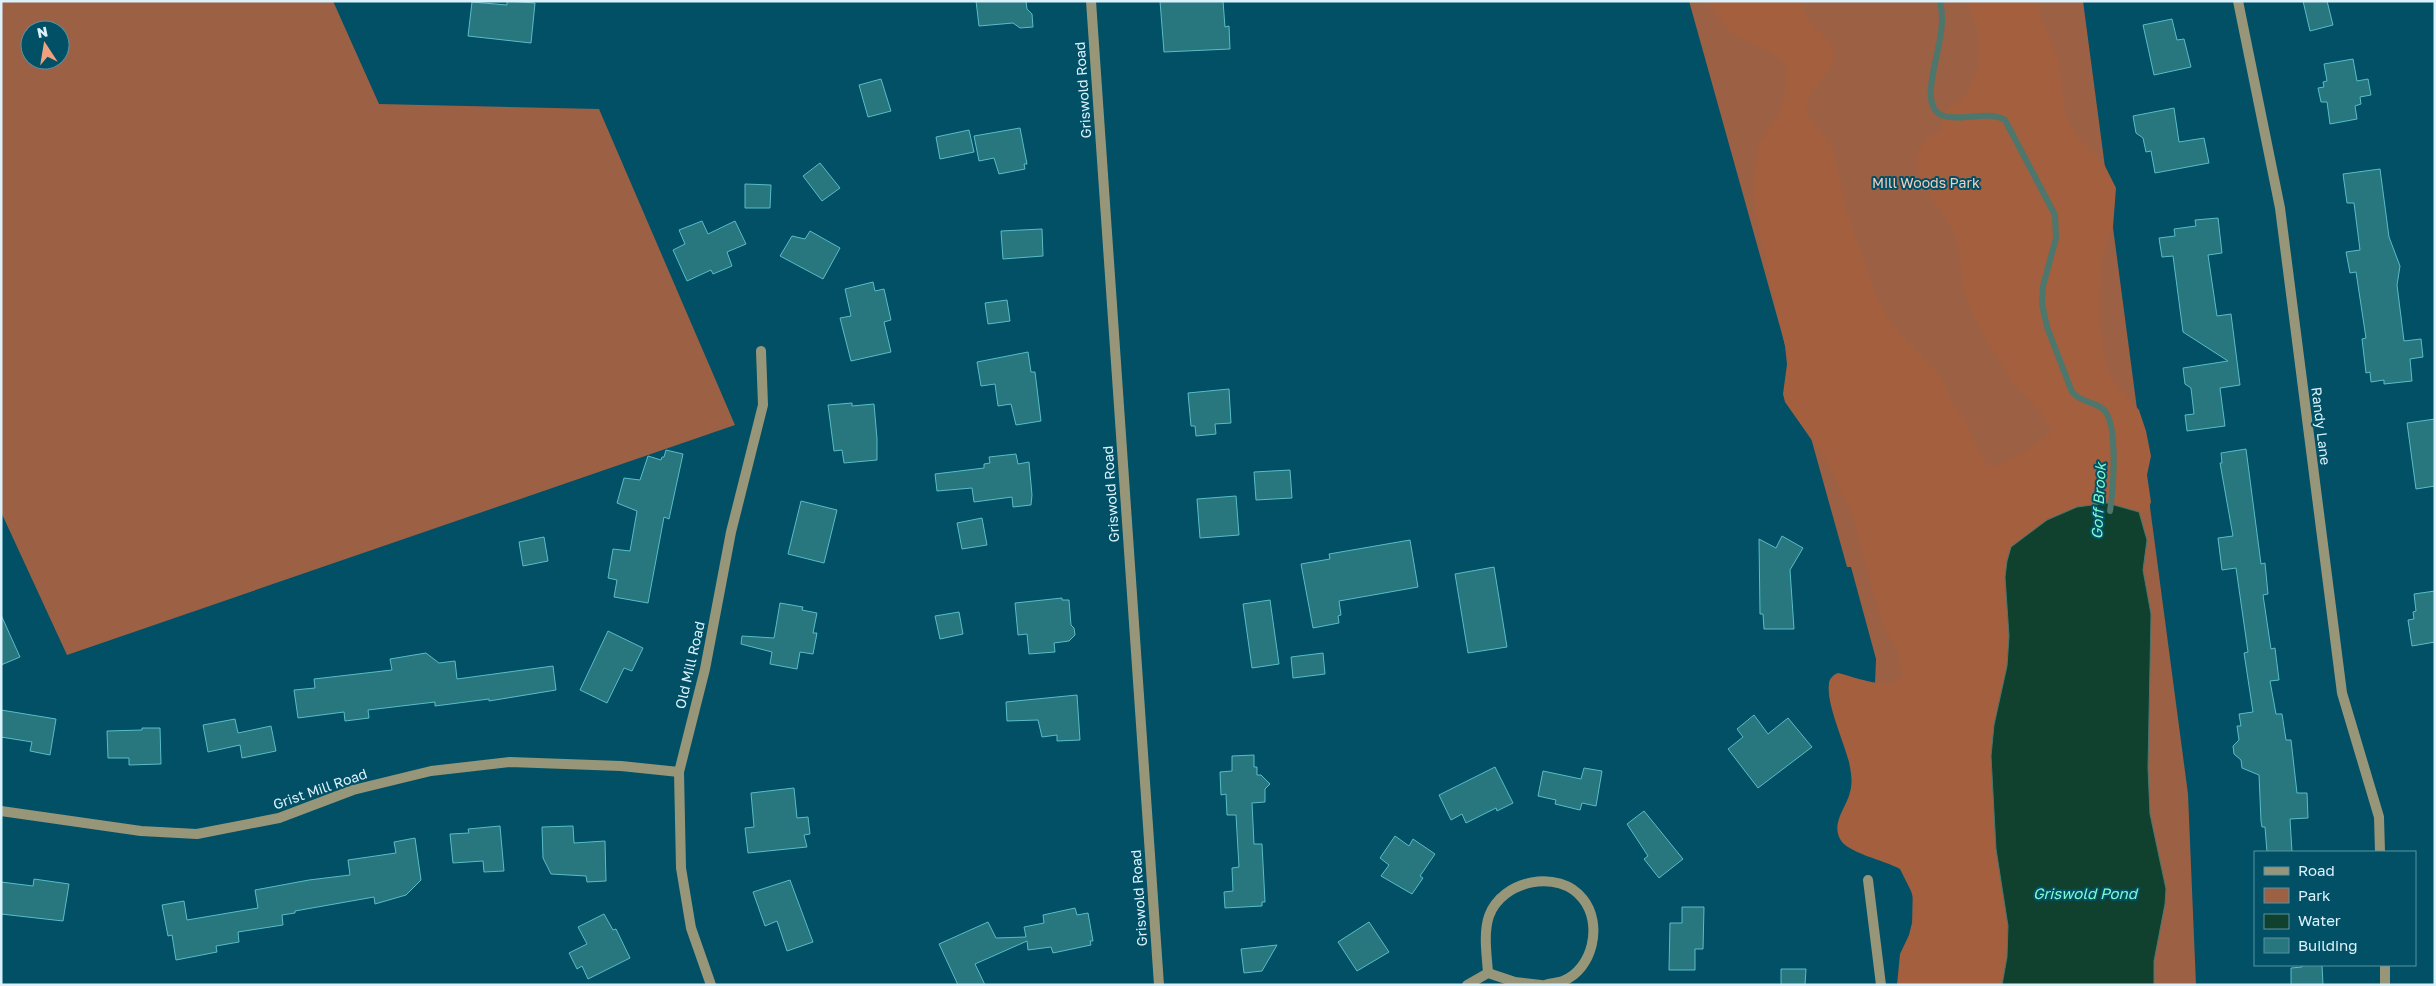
<svg xmlns="http://www.w3.org/2000/svg" width="2436" height="986" font-family="'Golos Text',sans-serif">
	<style>
		.green { fill: #9c6045; fill-rule: evenodd }
		.forest { fill: #a45f3f }
		.water { fill: #10412f; stroke: #4d766c }
		.lines { fill: none; stroke-linecap: round; stroke-linejoin: round }
		.stream { stroke: #4d766c; stroke-width: 6 }
		.building { fill: #28767e; stroke: #59bdc8 }
		.minor { stroke: #989678; stroke-width: 10 }
		.tertiary { stroke: #989678; stroke-width: 10 }
		.labels { text-anchor: middle; stroke-width: 4; stroke-linejoin: round; paint-order: stroke }
		.street-label { font-size: 14px; fill: #dbf2fc; stroke: #015066 }
		.park-label { font-size: 14px; fill: #f6cdbb; stroke: #015066 }
		.water-label { font-size: 15px; font-style: italic; fill: #81fac9; stroke: #015066 }
	</style>
	<rect width="100%" height="100%" fill="#015066"/>
	<g class="green">
		<path d="M1,1h332l46,103 220,5 136,316 -668,230 -66,-143zM30,30h30v30h-30z"/>
		<polygon points="1689,1 2083,1 2188,794 2196,985 1911,985 1913,875 1869,839 1876,659 1851,567 1847,567"/>
	</g>
	<path class="forest" d="M1705,1h95c4,8 7,17 13,24 7,9 19,16 21,28 4,21 -35,36 -25,63l24,32 14,64 31,88 17,29 44,45 6,10 4,15 15,18 14,32 11,17c12,3 51,-25 62,-33 0,-16 -32,-41 -41,-55 -16,-27 -36,-55 -45,-85 -5,-18 -3,-38 -10,-56 -8,-24 -31,-43 -38,-66 -3,-21 7,-33 25,-42l1,-16c8,-8 19,-12 25,-23 16,-26 14,-64 -3,-89h74l1,15 18,42 8,59 11,19 26,26 13,26 -3,39 -6,13 -6,24 -2,62 7,36 6,17 27,31 7,21 5,25 -4,19 4,27 -3,9 -3,2 -68,-6 -30,13 -36,27 -6,30 4,59 -2,30 -13,59 -1,16 1,78 14,107 -1,31 -5,28h-105l3,-31 9,-19 7,-28 -5,-16 -11,-22c-16,-9 -53,-16 -60,-30 -9,-17 7,-32 10,-47 3,-10 1,-20 -1,-30 -5,-20 -23,-59 -20,-78 0,-5 4,-9 9,-11 15,3 50,19 63,4 1,-19 -7,-35 -18,-50l-31,-113 -27,-55 -40,-57 -2,-8 4,-30 -2,-18 -30,-134 -2,-29 6,-39 20,-31 7,-27 -1,-20c-11,-16 -36,-21 -51,-32 -13,-8 -17,-23 -29,-33z"/>
	<polygon class="water" points="2107,503 2139,512 2147,540 2143,570 2151,614 2148,768 2150,814 2166,889 2165,904 2154,961 2154,985 2002,985 2007,957 2008,926 1996,849 1991,756 1994,725 2007,666 2009,636 2005,577 2007,561 2011,547 2047,520 2077,507"/>
	<g class="lines">
		<path class="stream" d="M1940,1c7,30 -7,58 -9,87 -4,51 49,17 74,32l50,95 1,23 -13,48 -1,18 5,23 25,65c8,10 21,9 31,17 16,13 10,82 7,102"/>
	</g>
	<g class="building">
		<polygon points="507,1 535,3 531,43 468,36 472,2 507,5"/>
		<polygon points="976,1 1026,1 1027,9 1032,14 1033,27 1020,28 1013,23 979,26"/>
		<polygon points="1160,1 1223,1 1225,27 1229,26 1230,49 1164,52"/>
		<polygon points="2303,1 2327,1 2333,25 2310,31"/>
		<polygon points="2172,19 2177,40 2184,39 2191,67 2154,75 2143,25"/>
		<polygon points="2353,59 2357,81 2368,79 2371,95 2360,97 2361,104 2355,106 2357,119 2330,124 2327,102 2321,102 2318,88 2324,87 2323,82 2327,81 2324,64"/>
		<polygon points="881,79 891,111 868,117 859,85"/>
		<polygon points="2174,108 2179,142 2204,138 2209,163 2155,173 2151,151 2146,152 2143,138 2136,133 2133,116"/>
		<polygon points="1020,128 1027,164 1024,164 1025,169 999,174 994,158 979,161 974,136"/>
		<polygon points="969,130 974,152 940,159 936,137"/>
		<polygon points="820,163 840,188 822,201 803,176"/>
		<polygon points="2380,169 2389,237 2400,266 2397,285 2404,341 2421,339 2423,357 2410,359 2412,381 2384,384 2384,380 2371,382 2370,372 2366,373 2362,339 2366,338 2356,272 2350,273 2346,252 2360,250 2354,203 2347,203 2343,174"/>
		<polygon points="745,184 771,185 770,208 745,208"/>
		<polygon points="2218,218 2222,253 2208,255 2217,316 2231,314 2240,385 2220,388 2225,426 2187,431 2185,415 2194,414 2191,388 2185,384 2183,368 2228,361 2183,332 2173,256 2162,257 2159,238 2175,236 2174,229 2196,226 2195,220"/>
		<polygon points="702,221 708,234 735,221 746,244 727,252 732,266 713,274 711,270 687,281 673,250 685,244 679,230"/>
		<polygon points="1042,229 1043,256 1003,259 1001,231"/>
		<polygon points="810,231 840,248 823,279 780,256 792,236 805,239"/>
		<polygon points="873,282 875,291 884,289 891,320 884,322 891,352 851,361 840,318 851,316 845,289"/>
		<polygon points="1007,300 1010,321 988,324 985,303"/>
		<polygon points="1028,352 1031,372 1035,372 1041,421 1016,425 1011,404 998,406 995,384 981,386 977,362"/>
		<polygon points="1229,389 1231,423 1215,424 1216,434 1196,436 1195,426 1191,426 1188,393"/>
		<polygon points="852,403 852,406 874,404 877,439 877,460 844,463 842,450 834,451 828,405"/>
		<polygon points="2435,419 2435,486 2416,489 2407,423"/>
		<polygon points="2246,449 2261,564 2265,563 2268,594 2263,595 2271,649 2275,648 2279,680 2270,681 2276,714 2282,714 2286,740 2291,740 2297,793 2307,793 2308,818 2290,819 2292,852 2267,852 2265,827 2262,827 2261,821 2259,775 2242,768 2241,760 2234,754 2233,746 2239,740 2237,726 2241,726 2239,714 2253,712 2244,653 2248,652 2236,568 2222,570 2218,538 2233,536 2220,463 2222,463 2221,453"/>
		<polygon points="666,450 683,454 669,519 664,517 648,603 614,597 617,580 608,578 613,549 630,551 637,511 617,503 624,478 640,480 648,456 661,460 662,457 664,457"/>
		<polygon points="1016,454 1018,464 1029,462 1032,495 1031,505 1013,507 1012,497 974,502 972,488 937,491 935,474 984,468 984,464 990,463 989,457"/>
		<polygon points="1290,470 1292,498 1256,500 1254,472"/>
		<polygon points="1236,496 1239,535 1200,538 1197,499"/>
		<polygon points="801,501 837,510 824,563 788,554"/>
		<polygon points="982,518 987,545 962,549 957,523"/>
		<polygon points="1782,536 1803,548 1790,570 1794,629 1764,629 1763,614 1760,614 1759,539 1776,548"/>
		<polygon points="544,537 548,561 523,566 519,542"/>
		<polygon points="1410,540 1418,587 1339,601 1341,615 1338,616 1339,623 1313,628 1301,564 1330,559 1329,554"/>
		<polygon points="1494,567 1507,647 1468,653 1455,574"/>
		<polygon points="2435,591 2435,642 2412,646 2408,620 2414,619 2413,612 2416,611 2414,594"/>
		<polygon points="1062,598 1062,600 1069,600 1071,625 1074,628 1075,635 1069,641 1054,643 1055,652 1029,654 1027,634 1018,635 1015,603"/>
		<polygon points="1270,600 1279,664 1252,668 1243,604"/>
		<polygon points="780,603 803,607 802,610 817,613 813,633 817,633 813,654 800,652 797,669 770,664 772,652 741,644 742,636 774,638"/>
		<polygon points="959,612 963,634 940,639 935,616"/>
		<polygon points="1,615 20,657 1,665"/>
		<polygon points="608,631 643,648 632,671 624,668 607,703 580,690"/>
		<polygon points="426,653 439,663 455,661 457,679 553,666 556,690 489,701 489,699 435,706 435,702 368,710 369,718 345,721 344,712 298,718 294,690 315,688 314,679 392,670 390,659"/>
		<polygon points="1323,653 1325,674 1293,678 1291,657"/>
		<polygon points="1077,695 1080,740 1057,741 1057,735 1042,737 1038,720 1007,721 1006,702"/>
		<polygon points="1,710 56,719 50,755 30,751 32,742 1,737"/>
		<polygon points="1754,715 1768,734 1788,718 1812,747 1758,788 1728,749 1743,737 1737,729"/>
		<polygon points="235,719 238,733 271,726 276,751 242,758 240,745 208,752 203,725"/>
		<polygon points="142,728 160,728 161,764 129,765 129,758 108,758 107,731 142,730"/>
		<polygon points="1254,755 1254,767 1257,767 1257,775 1261,775 1270,784 1265,789 1265,802 1252,803 1254,844 1262,844 1265,902 1262,902 1262,906 1225,908 1224,892 1233,891 1232,868 1239,867 1236,815 1227,815 1226,794 1221,795 1220,772 1232,771 1232,756"/>
		<polygon points="1495,767 1513,803 1497,811 1496,808 1466,823 1462,814 1451,820 1439,795"/>
		<polygon points="1584,768 1602,771 1596,806 1582,803 1580,810 1555,804 1556,800 1538,796 1543,771 1581,779"/>
		<polygon points="794,788 797,818 808,817 810,834 804,835 807,847 748,853 745,828 754,827 751,793"/>
		<polygon points="1644,811 1683,859 1659,878 1644,859 1648,856 1627,824"/>
		<polygon points="500,826 504,871 484,872 483,861 453,863 450,834 469,833 468,829"/>
		<polygon points="573,826 574,843 605,841 606,881 587,882 586,876 551,874 543,858 542,827"/>
		<polygon points="1395,836 1409,846 1413,839 1435,854 1420,876 1423,878 1412,894 1381,876 1389,865 1380,858"/>
		<polygon points="415,838 421,880 406,895 375,904 374,897 295,911 295,913 282,915 283,925 238,932 239,942 216,946 217,952 176,960 172,935 168,936 162,905 184,901 187,920 258,908 255,890 309,880 350,875 348,860 396,853 394,842"/>
		<polygon points="34,879 69,884 63,921 1,914 1,882 33,886"/>
		<polygon points="790,880 813,942 787,951 777,921 765,926 753,892"/>
		<polygon points="1682,907 1704,907 1703,949 1695,949 1695,970 1669,970 1670,923 1682,923"/>
		<polygon points="1075,908 1077,915 1088,913 1093,941 1090,941 1091,945 1053,953 1051,947 1028,950 1027,941 975,964 985,985 958,985 939,944 988,922 996,938 1026,937 1024,927 1044,923 1043,915"/>
		<polygon points="604,914 613,930 616,929 630,958 588,979 582,966 577,969 569,953 587,944 578,927"/>
		<polygon points="1369,922 1389,952 1357,971 1338,942"/>
		<polygon points="1277,945 1262,971 1244,973 1241,949"/>
		<polygon points="2302,965 2322,965 2323,985 2291,985 2291,968 2302,967"/>
		<polygon points="1781,969 1806,969 1805,985 1781,985"/>
	</g>
	<g class="lines">
		<g class="minor">
			<polyline points="2238,1 2280,208 2342,693 2379,817 2380,852"/>
			<polyline points="1,811 141,831 197,834 279,818 353,790 431,771 510,762 621,766 679,772"/>
			<polyline points="1868,880 1881,985"/>
			<polyline points="2385,965 2385,985"/>
			<path d="M1488,973c-1,-17 -5,-39 1,-57 13,-36 70,-48 94,-17 20,25 10,70 -20,82 -5,2 -12,2 -18,4"/>
			<polyline points="711,985 691,928 681,868 679,772 705,669 731,532 763,405 761,351"/>
			<polyline points="1467,985 1488,973 1515,982 1541,985"/>
		</g>
		<polyline class="tertiary" points="1091,1 1159,985"/>
	</g>
	<g class="labels">
		<g class="street-label">
			<text transform="translate(1083 90) rotate(-94)" y="5">Griswold Road</text>
			<text transform="translate(2321 426) rotate(83)" y="5">Randy Lane</text>
			<text transform="translate(1111 494) rotate(-94)" y="5">Griswold Road</text>
			<text transform="translate(690 665) rotate(-77)" y="5">Old Mill Road</text>
			<text transform="translate(320 789) rotate(-19)" y="5">Grist Mill Road</text>
			<text transform="translate(1139 898) rotate(-94)" y="5">Griswold Road</text>
		</g>
		<g class="park-label">
			<text x="1926" y="188">Mill Woods Park</text>
		</g>
		<g class="water-label">
			<text transform="translate(2099 501) rotate(-87)" y="5">Goff Brook</text>
			<text x="2085" y="899">Griswold Pond</text>
		</g>
	</g>
	<rect width="2436" height="986" fill="none" stroke="#dbf2fc" stroke-width="5"/>
	<rect x="2254" y="851" width="162" height="115" fill="#015066" stroke="#5891a2"/>
	<rect x="2264" y="867" width="25" height="8" fill="#989678" stroke="#5891a2"/>
	<text x="2298" y="876" font-size="15" fill="#dbf2fc">Road</text>
	<rect x="2264" y="888" width="25" height="15" fill="#9c6045" stroke="#5891a2"/>
	<text x="2298" y="901" font-size="15" fill="#dbf2fc">Park</text>
	<rect x="2264" y="914" width="25" height="15" fill="#10412f" stroke="#5891a2"/>
	<text x="2298" y="926" font-size="15" fill="#dbf2fc">Water</text>
	<rect x="2264" y="938" width="25" height="15" fill="#28767e" stroke="#5891a2"/>
	<text x="2298" y="951" font-size="15" fill="#dbf2fc">Building</text>
	<g transform="translate(45 45) rotate(348)"><circle r="24" fill="#015066" stroke="#5891a2"/>
	<path d="M0-4L9 19L0 12L-9 19Z" fill="#f1a17d"/>
	<text y="-8" font-size="14" font-weight="bold" text-anchor="middle" fill="#dbf2fc">N</text>
	</g>
</svg>
